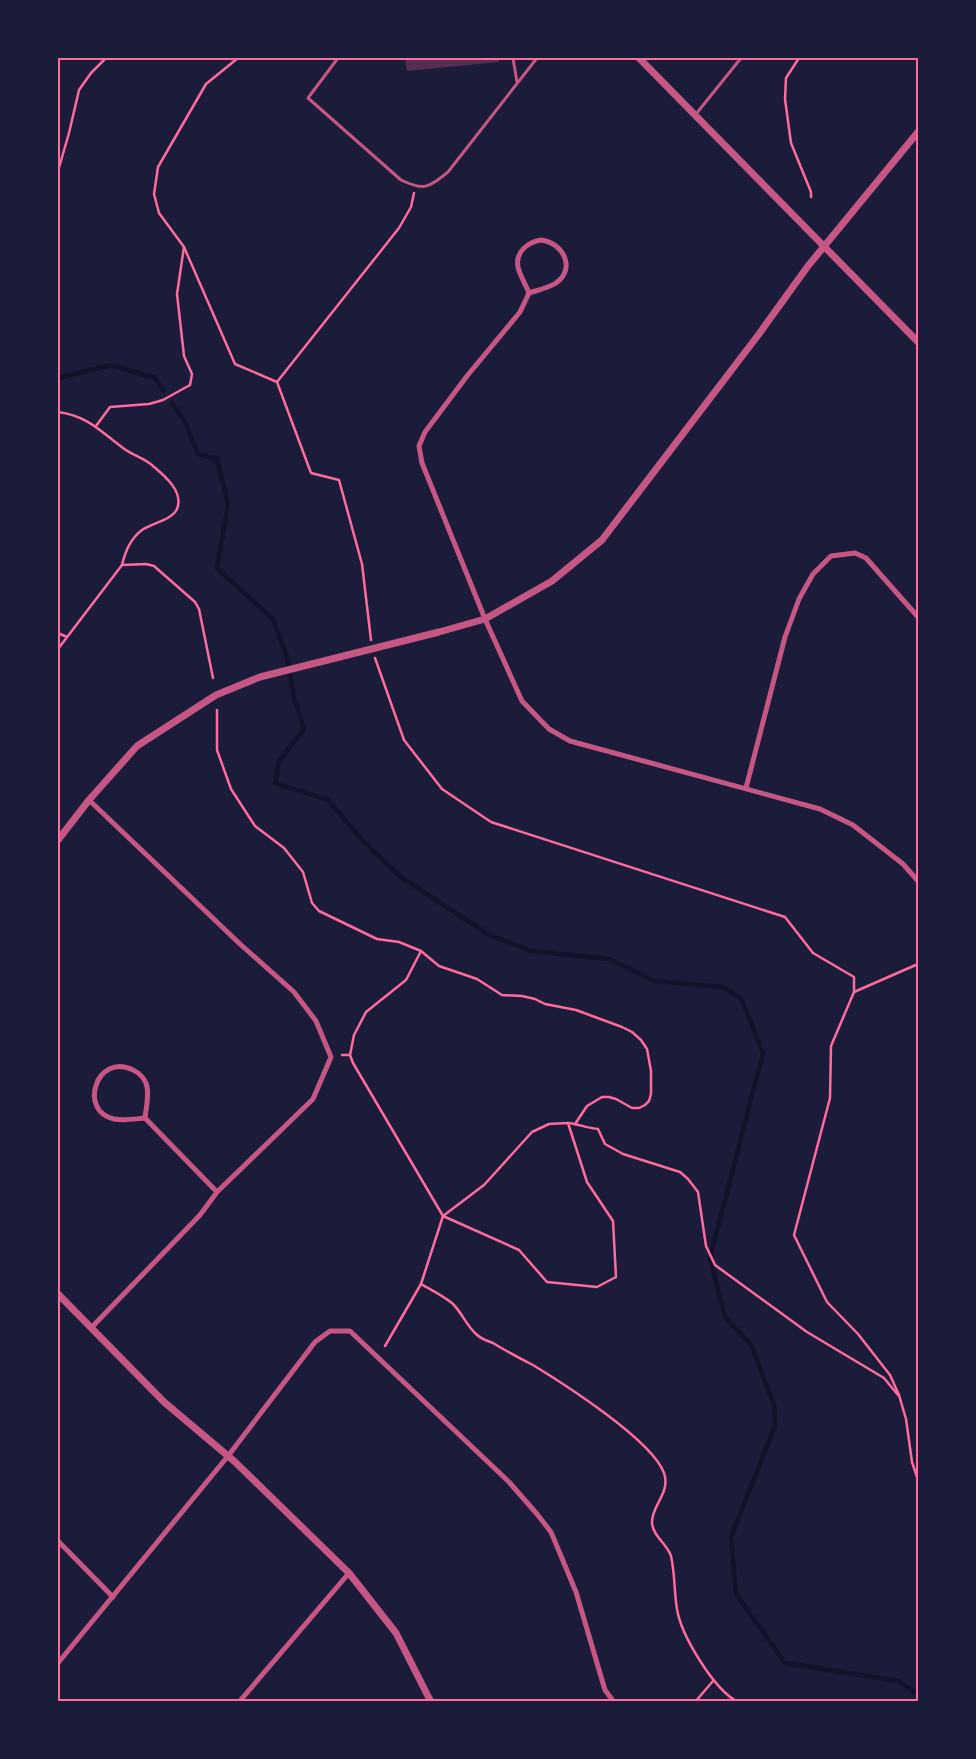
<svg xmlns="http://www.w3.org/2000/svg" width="976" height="1759" font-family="Cabin,sans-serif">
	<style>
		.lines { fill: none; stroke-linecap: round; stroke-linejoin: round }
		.stream { stroke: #12122b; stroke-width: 4.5 }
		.building { fill: #542f53 }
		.path { stroke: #ff6b9d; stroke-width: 2.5 }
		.service { stroke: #c65784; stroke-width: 3 }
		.minor { stroke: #c65784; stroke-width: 5 }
		.tertiary { stroke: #c65784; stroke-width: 7 }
		.neatline { fill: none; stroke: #ff6b9d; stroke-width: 2 }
	</style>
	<rect width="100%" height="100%" fill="#1b1b3a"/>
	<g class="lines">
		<g class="stream">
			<polyline points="58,378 111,365 155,378 164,391"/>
			<polyline points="172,403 185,422 198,454 217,459 228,504 217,568 273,619 287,657 294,698 304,729 279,761 275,783 328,800 363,841 402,878 491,936 532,951 609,959 655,981 723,987 741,998 763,1053 710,1258 725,1317 751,1345 774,1404 775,1426 731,1537 736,1594 785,1663 897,1681 918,1694"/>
		</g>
	</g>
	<polygon class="building" points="405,58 499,58 499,62 407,71"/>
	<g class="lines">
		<g class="path">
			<polyline points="799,58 786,78 785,99 791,143 811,192 811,197"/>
			<polyline points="58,171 69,133 79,90 91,73 106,58"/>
			<polyline points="184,247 235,364 277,382 311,473 339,480 362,564 371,640"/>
			<polyline points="277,382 399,228 411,207 414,193"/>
			<path d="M58,412c30,4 42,19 65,36 9,7 21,10 30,18 12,10 31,26 24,43 -5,11 -25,14 -35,21 -11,8 -17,22 -20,35l24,-1 8,2 41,36 4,7 14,69"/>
			<polyline points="96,426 110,407 149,404 163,400 190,385 192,374 184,356 177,294 184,247 159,213 154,194 158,167 206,84 238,58"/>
			<polyline points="58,633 67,637"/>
			<polyline points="58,649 122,565"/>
			<polyline points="375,658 404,740 442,789 491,822 785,917 813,953 854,977 854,992 831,1046 830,1098 794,1235 827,1302 858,1334 890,1375 899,1395 906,1419 912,1462 918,1480"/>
			<polyline points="217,710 217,750 231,789 255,826 284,848 303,872 312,903 319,911 377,939 399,942 421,951 439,966 477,979 502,995 522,996 535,999 545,1004 576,1010 622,1027 632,1032 641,1040 647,1049 651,1071 651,1094 649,1101 645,1105 639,1108 632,1108 616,1099 609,1097 602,1097 587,1106 575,1124"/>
			<polyline points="854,992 918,964"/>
			<polyline points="342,1055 350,1055 353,1063 443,1216 421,1284 385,1346"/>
			<polyline points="350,1055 354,1035 366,1012 406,980 421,951"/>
			<polygon points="568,1123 587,1182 613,1221 616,1277 597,1287 547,1282 519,1250 443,1216 484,1185 532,1132 549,1124"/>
			<path d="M568,1123c10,1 19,5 30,6l7,15 18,10 57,18 8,7 10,13 8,54 9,19 92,67 77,46 14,17"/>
			<path d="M421,1284c10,6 23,12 32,20 9,9 14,22 23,30 4,4 11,7 17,9 13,8 26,15 40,22 31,19 119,75 131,108 7,20 -13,33 -12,50 1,13 15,21 19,33 4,17 3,36 6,53 4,26 37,81 61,93"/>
			<polyline points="695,1702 713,1681"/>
		</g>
		<g class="service">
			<path d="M338,58l-30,40 93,82c23,11 27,8 47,-8l89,-114"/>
			<polyline points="513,58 517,82"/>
			<polyline points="696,114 741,58"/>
		</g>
		<g class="minor">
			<path d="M541,240c23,3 35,29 15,43 -8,5 -18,7 -27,10 -3,-8 -9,-17 -11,-26 -3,-15 10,-25 23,-27z"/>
			<polyline points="529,293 520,312 467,376 425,432 419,446 422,463 485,619 522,701 549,729 570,741 820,809 853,825 903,864 918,881"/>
			<polyline points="746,788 785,637 799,599 813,574 831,556 855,553 866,558 918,617"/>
			<polyline points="89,800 240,944 294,992 316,1021 331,1057 313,1099 217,1192 200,1215 91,1328"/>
			<path d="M145,1118c-10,1 -21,3 -31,1 -36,-7 -18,-67 19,-49 7,3 13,10 14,17 2,10 -1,21 -2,31l72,74"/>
			<polyline points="58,1541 113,1597"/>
			<polyline points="58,1663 228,1456 315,1342 330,1331 350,1331 509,1482 537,1514 551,1532 576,1592 605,1690 614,1702"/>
			<polyline points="239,1702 349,1573"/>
		</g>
		<g class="tertiary">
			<polyline points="639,58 918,342"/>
			<polyline points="58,840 89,800 137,746 216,695 260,677 439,632 485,619 552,581 602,540 759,334 808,266 918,132"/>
			<polyline points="58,1294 164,1402 234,1461 349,1573 396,1633 431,1702"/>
		</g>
	</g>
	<rect width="976" height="1759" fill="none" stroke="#1b1b3a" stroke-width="118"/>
	<rect x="59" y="59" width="858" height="1641" class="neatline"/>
</svg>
